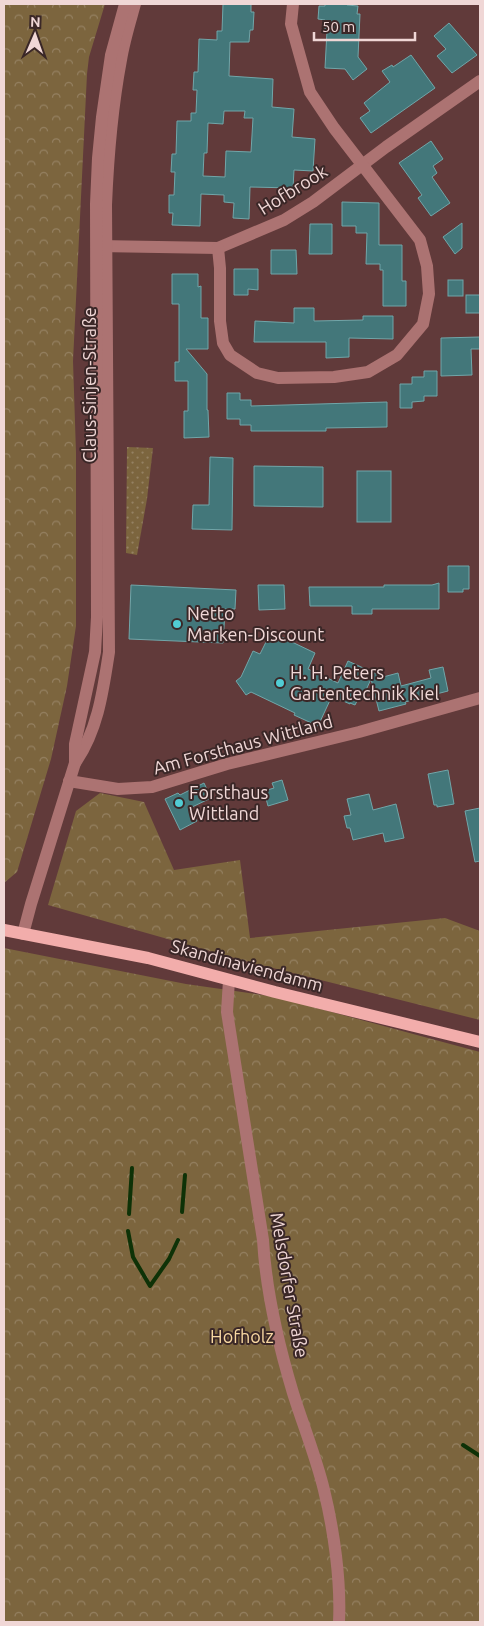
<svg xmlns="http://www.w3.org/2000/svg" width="484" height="1626" font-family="Ubuntu,sans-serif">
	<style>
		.grass { fill: url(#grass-dots) }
		.forest { fill: url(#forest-crowns) }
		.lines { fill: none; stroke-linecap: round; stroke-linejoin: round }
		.stream { stroke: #0e3207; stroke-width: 4 }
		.building { fill: #43777a; stroke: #71a6a9; fill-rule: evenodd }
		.minor { stroke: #ac7372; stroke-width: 12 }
		.major { stroke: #f2adab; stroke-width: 12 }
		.poi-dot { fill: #51ccd3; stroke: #3a2727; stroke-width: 2 }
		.labels { text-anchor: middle; stroke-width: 4; stroke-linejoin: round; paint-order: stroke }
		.street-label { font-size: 18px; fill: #f0d7d6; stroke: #3a2727 }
		.poi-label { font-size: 18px; fill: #f0d7d6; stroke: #3a2727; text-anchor: start }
		.park-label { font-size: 18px; fill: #f8d8a2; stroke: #3a2727 }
	</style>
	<defs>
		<pattern id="grass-dots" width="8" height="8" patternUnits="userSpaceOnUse" patternTransform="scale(1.25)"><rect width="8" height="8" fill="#7c653e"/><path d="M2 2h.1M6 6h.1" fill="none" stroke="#958162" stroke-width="1.8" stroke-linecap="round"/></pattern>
		<pattern id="forest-crowns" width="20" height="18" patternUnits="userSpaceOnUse" patternTransform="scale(1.25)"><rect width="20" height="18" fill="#7c653e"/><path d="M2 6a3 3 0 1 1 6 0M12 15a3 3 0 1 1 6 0" fill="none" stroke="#958162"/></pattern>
	</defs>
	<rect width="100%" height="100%" fill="#613a3a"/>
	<polygon class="grass" points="127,447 153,448 147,499 137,555 126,553"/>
	<g class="forest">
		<polygon points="4,4 105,4 89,57 87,74 73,361 76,453 76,626 67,686 51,759 17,872 4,883"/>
		<polygon points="100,793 144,802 174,870 240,860 250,938 445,918 480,931 480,1020 245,961 48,905 76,811"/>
		<polygon points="4,948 186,984 276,997 480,1052 480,1622 4,1622"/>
	</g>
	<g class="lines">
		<g class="stream">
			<polyline points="182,1212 185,1175"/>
			<polyline points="129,1214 132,1168"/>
			<polyline points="128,1231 133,1257 150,1286 169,1259 178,1240"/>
			<polyline points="463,1445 480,1456"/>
		</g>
	</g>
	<g class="building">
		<path d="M223,4h28v8h3l-1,18h-3l-1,12h-19l-1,34 44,3 -1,28 22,2 -2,28 23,2 -2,32 -19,-1 -1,18 -43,-1 -1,32 -16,-1 1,-15 -10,-1v-7l-23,-1 -1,32 -28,-1 1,-12h-4v-18h5l1,-23h-4l1,-18h4l1,-33h14v-8h5l1,-23h-4l1,-18h4l1,-33 18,1v-9h5zM224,111h21l-1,7h9l-2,34 -25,-1 -1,26 -22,-1 1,-23h3l1,-30 15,1z"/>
		<polygon points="325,4 347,4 347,5 358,6 357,14 360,14 358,57 367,69 353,80 345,69 325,68 327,31 325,31 325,20 318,19 319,6 325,6"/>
		<polygon points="449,23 477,55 452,73 437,56 446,49 434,36"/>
		<polygon points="411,55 435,88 371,133 360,118 370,111 364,103 390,82 382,71 392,65 393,67"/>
		<polygon points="431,141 443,159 433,166 437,173 432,177 450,203 431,216 418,198 422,195 399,163"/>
		<polygon points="342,202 379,203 379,245 402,245 402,281 406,281 406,306 383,306 383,270 380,270 380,264 366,264 367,233 356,233 356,226 342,226"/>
		<polygon points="462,223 462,248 455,254 443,237"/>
		<polygon points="310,224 332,224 332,254 309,254"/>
		<polygon points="271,250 296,250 297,274 271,274"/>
		<polygon points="234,269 258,269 258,290 248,289 248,295 234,295"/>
		<polygon points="172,274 198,274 198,287 201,286 201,318 208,318 208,349 186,349 207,374 207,410 208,410 209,437 184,438 184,411 188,411 188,381 175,381 175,362 179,362 179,304 172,304"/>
		<rect x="448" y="280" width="15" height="16"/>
		<rect x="466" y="295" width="14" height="18"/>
		<polygon points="294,308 314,308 314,321 363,320 363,316 393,316 393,339 349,338 349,357 326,358 326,342 254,342 255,321 294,323"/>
		<polygon points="480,337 480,349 471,349 472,375 441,376 441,338"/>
		<polygon points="424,371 437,371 437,396 424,396 424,401 412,402 412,408 400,408 400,384 412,384 412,377 424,377"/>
		<polygon points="227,393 240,393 240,400 251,400 251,406 387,402 387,427 326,428 326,431 251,431 251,425 240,425 240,419 227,419"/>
		<polygon points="210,457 233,458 232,530 192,529 193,505 209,505"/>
		<polygon points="254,466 323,467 323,507 254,506"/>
		<rect x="357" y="471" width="34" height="51"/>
		<polygon points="448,566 469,566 469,589 463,589 463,592 448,592"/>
		<polygon points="439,583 439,609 372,609 372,614 352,614 352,606 310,606 309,587 384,587 384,585 432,585"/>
		<polygon points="131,585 236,590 235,609 225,609 223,610 225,611 223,643 129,639"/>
		<polygon points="258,585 284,585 285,609 259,610"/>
		<polygon points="271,632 315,653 308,669 338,683 348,661 383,677 398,673 401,686 431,678 429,670 443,667 448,691 405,702 406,704 379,711 371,679 362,699 359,697 355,705 350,703 350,704 332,696 318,726 294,715 295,713 251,692 246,695 236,681 241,677 253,651 260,654"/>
		<polygon points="448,770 454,804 437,807 437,805 434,805 428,774"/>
		<polygon points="282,780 288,800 268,806 264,791 274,788 272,783"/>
		<polygon points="204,783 211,798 190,808 197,821 180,830 165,799 178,793 180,795"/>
		<polygon points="369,794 373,810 396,804 404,838 385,842 383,833 353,840 350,828 347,828 344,816 351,815 347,799"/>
		<polygon points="480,808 480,861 475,862 465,811"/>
	</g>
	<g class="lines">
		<g class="minor">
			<polyline points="98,246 218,248 284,220 313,202 386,147 480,81"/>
			<polyline points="218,248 220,268 220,321 223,343 230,355 257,373 278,378 334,377 368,372 397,355 423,324 429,294 427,266 420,240 334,128 310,92 291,24 293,4"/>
			<path d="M75,763c23,-33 28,-72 34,-111l-3,-447c2,-49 6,-97 15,-145 3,-19 9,-38 14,-56"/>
			<polyline points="69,781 118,789 152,787 227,764 359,732 480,698"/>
			<polyline points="23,934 31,904 75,763 75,744 95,652 97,617 96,204 98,158 102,117 111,55 125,4"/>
			<path d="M229,980l-2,32 36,228c3,52 15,103 30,153 10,32 23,64 31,97 10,41 17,91 15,132"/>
		</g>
		<polyline class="major" points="4,930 148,958 275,992 480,1042"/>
	</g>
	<g class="poi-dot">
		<circle cx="177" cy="624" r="5"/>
		<circle cx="280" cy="683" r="5"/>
		<circle cx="179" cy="803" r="5"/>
	</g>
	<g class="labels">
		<g class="street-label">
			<text transform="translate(293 190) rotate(-32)" y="6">Hofbrook</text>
			<text transform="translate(90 385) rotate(-90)" y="6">Claus-Sinjen-Straße</text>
			<text transform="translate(243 745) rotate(-15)" y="6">Am Forsthaus Wittland</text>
			<text transform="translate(247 966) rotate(15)" y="6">Skandinaviendamm</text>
			<text transform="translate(289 1285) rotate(80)" y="6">Melsdorfer Straße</text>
		</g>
		<g class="poi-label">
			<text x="187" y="620">Netto<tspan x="187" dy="21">Marken-Discount</tspan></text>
			<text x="290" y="679">H. H. Peters<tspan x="290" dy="21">Gartentechnik Kiel</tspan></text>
			<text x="189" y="799">Forsthaus<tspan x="189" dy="21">Wittland</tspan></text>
		</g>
		<g class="park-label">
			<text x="242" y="1343">Hofholz</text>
		</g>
	</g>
	<rect width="484" height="1626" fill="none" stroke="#f0d7d6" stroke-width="10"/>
	<g transform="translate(35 35) rotate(2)" stroke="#3a2727" stroke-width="4" paint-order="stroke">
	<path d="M0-4L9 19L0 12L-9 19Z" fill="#f0d7d6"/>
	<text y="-8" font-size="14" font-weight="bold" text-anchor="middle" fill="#f0d7d6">N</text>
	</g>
	<path d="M314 32v8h101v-8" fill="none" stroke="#f0d7d6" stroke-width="2.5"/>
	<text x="322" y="32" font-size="15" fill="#f0d7d6" stroke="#3a2727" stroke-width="4" paint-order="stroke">50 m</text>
</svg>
